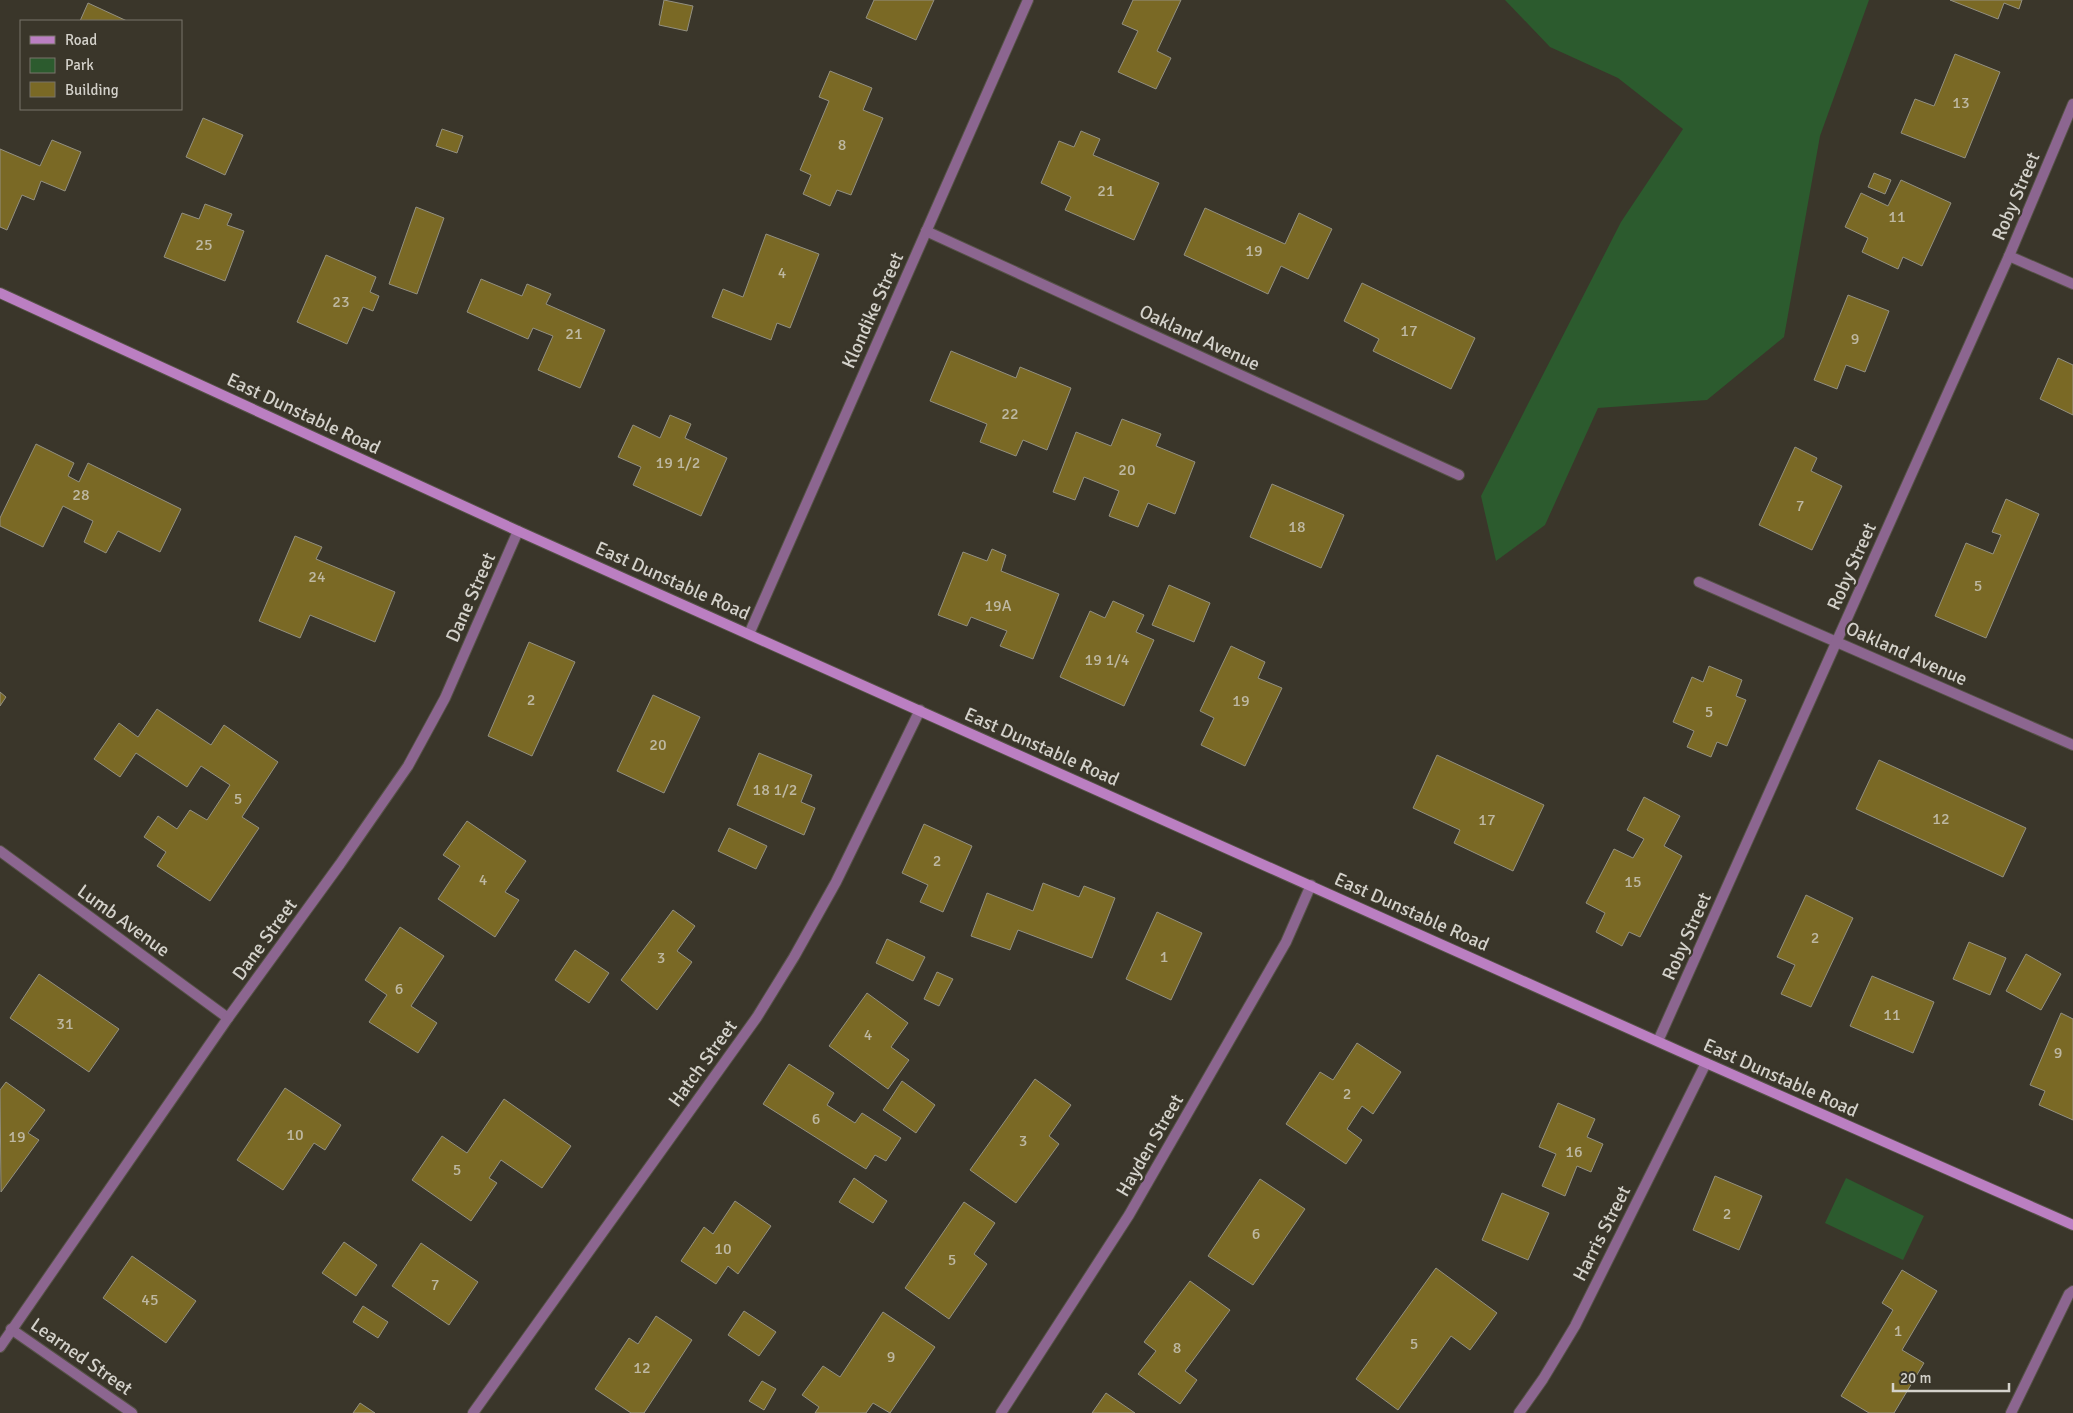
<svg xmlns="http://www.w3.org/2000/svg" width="2073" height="1413" font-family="Signika,sans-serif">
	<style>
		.green { fill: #2c5b2e }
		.building { fill: #7a6925; stroke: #939081 }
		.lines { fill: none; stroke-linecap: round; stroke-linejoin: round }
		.street-casing { stroke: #565247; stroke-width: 12 }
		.secondary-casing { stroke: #565247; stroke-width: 12 }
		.street { stroke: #8c6690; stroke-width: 10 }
		.secondary { stroke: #bb7fc2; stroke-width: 10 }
		.labels { text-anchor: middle; stroke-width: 4.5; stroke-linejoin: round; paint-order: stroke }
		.number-label { font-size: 16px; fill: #beb8a2 }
		.street-label { font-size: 19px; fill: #d4d2cb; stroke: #3a362a }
	</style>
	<rect width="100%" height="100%" fill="#3a362a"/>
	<g class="green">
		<polygon points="1505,0 1869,0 1820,136 1784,337 1707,400 1598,408 1545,525 1496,561 1481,496 1621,222 1683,129 1618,78 1550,47"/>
		<polygon points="1846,1178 1924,1216 1903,1260 1825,1223"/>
	</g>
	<g class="building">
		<polygon points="664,0 693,6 687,31 659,25"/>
		<polygon points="874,0 934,0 916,40 866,18"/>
		<polygon points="1133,0 1181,0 1157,51 1171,58 1156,89 1118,72 1138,31 1122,24"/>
		<polygon points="1950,0 2022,0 2019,9 2004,3 1998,19"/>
		<polygon points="88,3 127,21 80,21"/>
		<polygon points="1955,54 2000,72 1965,158 1901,133 1915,99 1934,106"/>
		<polygon points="830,71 872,88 863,110 883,118 851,195 837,190 830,206 803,194 811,175 800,170 829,101 819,97"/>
		<polygon points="203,118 243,135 225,175 186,157"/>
		<polygon points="442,129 463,136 457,153 436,146"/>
		<polygon points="1081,131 1100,139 1093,155 1159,183 1134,240 1065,210 1071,197 1041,183 1059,141 1074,147"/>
		<polygon points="52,140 81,152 65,191 41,181 34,200 22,195 7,230 0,227 0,149 40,166"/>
		<polygon points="1874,173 1891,180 1885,194 1868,187"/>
		<polygon points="1901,180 1951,203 1922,266 1903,257 1898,269 1862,252 1868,238 1845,227 1861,193 1888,206"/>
		<polygon points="205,204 232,214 227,225 244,231 225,281 164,257 182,213 199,219"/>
		<polygon points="416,207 444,218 417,294 389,284"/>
		<polygon points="1205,208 1285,244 1299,213 1332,229 1308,279 1281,266 1268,294 1184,255"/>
		<polygon points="766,234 819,254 790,328 777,323 771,340 712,317 723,289 743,297"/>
		<polygon points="326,255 376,277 370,292 379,296 373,311 363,307 347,344 297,322"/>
		<polygon points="481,279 522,296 527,284 551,294 546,304 605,330 580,388 538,370 553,336 533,328 528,339 467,312"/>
		<polygon points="1362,283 1475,338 1451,389 1373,351 1379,339 1344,321"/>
		<polygon points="1848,295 1889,311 1865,372 1846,365 1837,389 1814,380"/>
		<polygon points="951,351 1016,378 1020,367 1071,388 1047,450 1023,440 1016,456 980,442 987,424 930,401"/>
		<polygon points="2058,358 2073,365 2073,415 2040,399"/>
		<polygon points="670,415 691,424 685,438 727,458 701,516 633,485 641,467 618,457 633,425 660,438"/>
		<polygon points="1122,419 1161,434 1156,446 1195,462 1175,514 1148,503 1138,527 1109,516 1119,491 1084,477 1075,500 1053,492 1076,432 1111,446"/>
		<polygon points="36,444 74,463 68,476 79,482 88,463 181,509 160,552 118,531 106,553 84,542 93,521 63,506 43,547 0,526 0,518"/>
		<polygon points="1795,447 1817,458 1811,471 1842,486 1812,550 1759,525"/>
		<polygon points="1272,484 1344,515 1321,568 1250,537"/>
		<polygon points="2006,499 2039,514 1986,638 1935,616 1966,543 1993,554 2001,535 1992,532"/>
		<polygon points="295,536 322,547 316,559 395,592 375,642 310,615 300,638 259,621"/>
		<polygon points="992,549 1006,555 1001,571 1059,594 1033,659 1000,646 1007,631 971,617 967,626 938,615 963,552 987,561"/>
		<polygon points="1169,585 1210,603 1194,642 1152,625"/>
		<polygon points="1113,601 1144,615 1136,632 1154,640 1124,706 1060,677 1090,611 1105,618"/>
		<polygon points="529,642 575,662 532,756 488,736"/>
		<polygon points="1231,646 1265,662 1258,678 1282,688 1245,766 1201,745 1214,718 1200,711"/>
		<polygon points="1709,666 1742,680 1736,696 1746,700 1727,746 1717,742 1711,757 1687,747 1694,731 1673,722 1692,677 1703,682"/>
		<polygon points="0,692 6,697 0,706"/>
		<polygon points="653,695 700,717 664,793 617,771"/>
		<polygon points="157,709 211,745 224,725 278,762 242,817 259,828 210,901 157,866 166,852 144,837 158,816 177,829 190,810 207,820 230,785 201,766 187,787 136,753 120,777 94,759 119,723 138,737"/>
		<polygon points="759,753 812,775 801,802 815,808 804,835 737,805"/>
		<polygon points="1437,755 1544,805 1513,871 1454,843 1460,830 1413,808"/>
		<polygon points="1879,760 2026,828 2003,877 1856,809"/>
		<polygon points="1644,797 1680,816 1664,846 1682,856 1640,937 1629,932 1622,946 1596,932 1605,913 1586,903 1614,849 1633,858 1644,839 1627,830"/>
		<polygon points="467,821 526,861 505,892 519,900 495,937 438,899 460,866 443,855"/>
		<polygon points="924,824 972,846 943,912 920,902 928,885 902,873"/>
		<polygon points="729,828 767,846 756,869 718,851"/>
		<polygon points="1043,883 1079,897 1084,886 1115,898 1092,958 1018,930 1010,950 971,936 987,893 1033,911"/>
		<polygon points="1806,895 1853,918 1811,1007 1781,994 1795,965 1777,957"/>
		<polygon points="673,910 695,926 677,951 692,962 657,1010 621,980"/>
		<polygon points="1157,912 1202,933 1171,1000 1126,979"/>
		<polygon points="400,927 444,956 411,1006 437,1023 418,1053 369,1022 387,995 365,980"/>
		<polygon points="887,939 925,957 913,981 876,963"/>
		<polygon points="1969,942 2006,958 1990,995 1953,979"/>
		<polygon points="575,950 609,973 589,1003 555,980"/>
		<polygon points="2026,954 2061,974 2041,1010 2006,991"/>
		<polygon points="937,972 953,979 939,1006 924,999"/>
		<polygon points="39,974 119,1029 89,1072 10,1018"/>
		<polygon points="1872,976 1934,1002 1913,1053 1850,1026"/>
		<polygon points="867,993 908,1023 891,1047 909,1060 888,1089 829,1046"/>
		<polygon points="2061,1013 2073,1019 2073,1120 2039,1105 2045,1091 2030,1085"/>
		<polygon points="1357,1043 1401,1072 1373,1114 1362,1106 1347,1129 1362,1140 1346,1164 1286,1124 1320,1072 1333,1080"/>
		<polygon points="789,1064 834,1093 827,1105 855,1123 862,1113 901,1138 886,1161 875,1155 866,1169 763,1104"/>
		<polygon points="1035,1079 1071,1105 1049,1136 1059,1144 1016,1203 970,1170"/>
		<polygon points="902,1081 935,1105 916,1133 883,1110"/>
		<polygon points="6,1082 45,1110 28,1133 39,1140 1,1192 0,1090"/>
		<polygon points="285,1088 341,1125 325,1150 314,1143 283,1190 237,1160"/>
		<polygon points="504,1099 571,1146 542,1188 501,1160 489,1178 497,1183 471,1221 412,1180 442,1136 467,1153"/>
		<polygon points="1558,1103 1595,1119 1587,1137 1603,1144 1591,1172 1577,1166 1565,1196 1542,1186 1556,1154 1539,1147"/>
		<polygon points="1715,1176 1762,1196 1739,1250 1693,1230"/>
		<polygon points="854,1178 887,1201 873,1223 839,1202"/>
		<polygon points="1260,1179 1305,1209 1253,1285 1208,1256"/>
		<polygon points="1502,1193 1549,1213 1528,1260 1482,1240"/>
		<polygon points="735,1201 771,1226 738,1274 728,1266 716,1284 681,1261 704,1227 713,1234"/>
		<polygon points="964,1202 995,1223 974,1254 987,1264 949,1319 905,1288"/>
		<polygon points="344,1242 377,1265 356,1296 322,1273"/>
		<polygon points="421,1243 478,1282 449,1325 392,1286"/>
		<polygon points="132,1256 196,1301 166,1343 103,1298"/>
		<polygon points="1436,1268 1497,1313 1470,1350 1451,1336 1398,1410 1356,1379"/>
		<polygon points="1902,1270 1937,1291 1902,1350 1924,1363 1894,1413 1869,1413 1841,1396 1893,1310 1882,1303"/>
		<polygon points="1190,1281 1230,1310 1185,1371 1197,1380 1180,1404 1138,1374 1156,1351 1144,1342"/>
		<polygon points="363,1306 388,1322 378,1338 353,1322"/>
		<polygon points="744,1311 776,1332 759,1356 728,1335"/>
		<polygon points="883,1312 935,1347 890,1413 873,1403 866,1413 815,1413 819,1407 802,1395 823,1366 840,1377"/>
		<polygon points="656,1316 692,1340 644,1413 631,1413 595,1389 629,1338 638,1344"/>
		<polygon points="762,1381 776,1389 764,1410 749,1401"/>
		<polygon points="1106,1393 1135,1413 1092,1413"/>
		<polygon points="360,1403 375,1413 353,1413"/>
	</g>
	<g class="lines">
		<g class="street-casing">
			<g id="street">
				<polyline points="926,231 1459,475"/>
				<polyline points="2009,256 2073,284"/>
				<polyline points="1699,582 2073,745"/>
				<polyline points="749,634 1028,0"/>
				<polyline points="0,851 228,1018"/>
				<polyline points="1658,1041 2009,256 2073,104"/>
				<polyline points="11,1329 132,1413"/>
				<polyline points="0,1347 228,1018 340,864 408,766 445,698 518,531"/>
				<polyline points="473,1413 757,1017 794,957 836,882 920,710"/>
				<polyline points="1001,1413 1129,1215 1286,942 1311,885"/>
				<polyline points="1519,1413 1543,1379 1575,1326 1706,1063"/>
				<polyline points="2011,1413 2069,1294 2073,1291"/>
			</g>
		</g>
		<g class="secondary-casing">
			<polyline id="secondary" points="0,293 518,531 1679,1051 2073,1225"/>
		</g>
		<use href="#street" class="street"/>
		<use href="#secondary" class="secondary"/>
	</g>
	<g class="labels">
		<g class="number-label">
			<text x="1961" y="108">13</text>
			<text x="842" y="150">8</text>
			<text x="1106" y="196">21</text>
			<text x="1897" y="222">11</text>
			<text x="204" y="250">25</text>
			<text x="1254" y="256">19</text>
			<text x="782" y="278">4</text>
			<text x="341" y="307">23</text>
			<text x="1409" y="336">17</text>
			<text x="574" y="339">21</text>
			<text x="1855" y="344">9</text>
			<text x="1010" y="419">22</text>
			<text x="678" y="468">19 1/2</text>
			<text x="1127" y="475">20</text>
			<text x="81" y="500">28</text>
			<text x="1800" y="511">7</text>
			<text x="1297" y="532">18</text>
			<text x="317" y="582">24</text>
			<text x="1978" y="591">5</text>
			<text x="998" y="611">19A</text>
			<text x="1107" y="665">19 1/4</text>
			<text x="531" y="705">2</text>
			<text x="1241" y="706">19</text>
			<text x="1709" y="717">5</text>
			<text x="658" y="750">20</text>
			<text x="775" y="795">18 1/2</text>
			<text x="238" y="804">5</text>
			<text x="1941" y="824">12</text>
			<text x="1487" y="825">17</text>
			<text x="937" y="866">2</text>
			<text x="483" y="885">4</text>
			<text x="1633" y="887">15</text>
			<text x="1815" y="943">2</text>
			<text x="1164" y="962">1</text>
			<text x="661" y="963">3</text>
			<text x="399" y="994">6</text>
			<text x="1892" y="1020">11</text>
			<text x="65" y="1029">31</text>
			<text x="868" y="1040">4</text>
			<text x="2058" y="1058">9</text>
			<text x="1347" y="1099">2</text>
			<text x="816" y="1124">6</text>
			<text x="295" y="1140">10</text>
			<text x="17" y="1142">19</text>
			<text x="1023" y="1146">3</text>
			<text x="1574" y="1157">16</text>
			<text x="457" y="1175">5</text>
			<text x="1727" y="1219">2</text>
			<text x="1256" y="1239">6</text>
			<text x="723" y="1254">10</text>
			<text x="952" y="1265">5</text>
			<text x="435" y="1290">7</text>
			<text x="150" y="1305">45</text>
			<text x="1898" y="1336">1</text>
			<text x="1414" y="1349">5</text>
			<text x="1177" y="1353">8</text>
			<text x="891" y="1362">9</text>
			<text x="642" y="1373">12</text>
		</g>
		<g class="street-label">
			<text transform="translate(2015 196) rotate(-67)" y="7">Roby Street</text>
			<text transform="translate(872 310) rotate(-66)" y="7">Klondike Street</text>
			<text transform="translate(1200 337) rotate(25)" y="7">Oakland Avenue</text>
			<text transform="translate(304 413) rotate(25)" y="7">East Dunstable Road</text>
			<text transform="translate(1851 566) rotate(-66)" y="7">Roby Street</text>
			<text transform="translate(673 580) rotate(24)" y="7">East Dunstable Road</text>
			<text transform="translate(470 597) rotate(-66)" y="7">Dane Street</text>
			<text transform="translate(1907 653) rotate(24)" y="7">Oakland Avenue</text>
			<text transform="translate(1042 746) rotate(24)" y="7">East Dunstable Road</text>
			<text transform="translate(1412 911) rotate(24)" y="7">East Dunstable Road</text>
			<text transform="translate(124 920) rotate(36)" y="7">Lumb Avenue</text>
			<text transform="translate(1686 936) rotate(-66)" y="7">Roby Street</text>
			<text transform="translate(264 939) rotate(-54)" y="7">Dane Street</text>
			<text transform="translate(702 1063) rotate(-54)" y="7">Hatch Street</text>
			<text transform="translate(1781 1077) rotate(24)" y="7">East Dunstable Road</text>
			<text transform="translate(1149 1145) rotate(-60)" y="7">Hayden Street</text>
			<text transform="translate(1601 1233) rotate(-63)" y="7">Harris Street</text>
			<text transform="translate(82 1356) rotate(35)" y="7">Learned Street</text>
		</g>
	</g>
	<rect x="20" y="20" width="162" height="90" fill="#3a362a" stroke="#78746a"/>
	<rect x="30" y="36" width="25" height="8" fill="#bb7fc2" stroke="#78746a"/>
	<text x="65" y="45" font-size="15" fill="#d4d2cb">Road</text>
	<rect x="30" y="58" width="25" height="15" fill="#2c5b2e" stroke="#78746a"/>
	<text x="65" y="70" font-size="15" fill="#d4d2cb">Park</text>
	<rect x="30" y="82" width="25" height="15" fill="#7a6925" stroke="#78746a"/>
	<text x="65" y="95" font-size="15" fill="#d4d2cb">Building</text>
	<path d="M1893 1383v8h116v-8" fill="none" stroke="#d4d2cb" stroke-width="2.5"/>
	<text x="1900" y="1383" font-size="15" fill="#d4d2cb" stroke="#3a362a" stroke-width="4" paint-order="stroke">20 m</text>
</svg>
